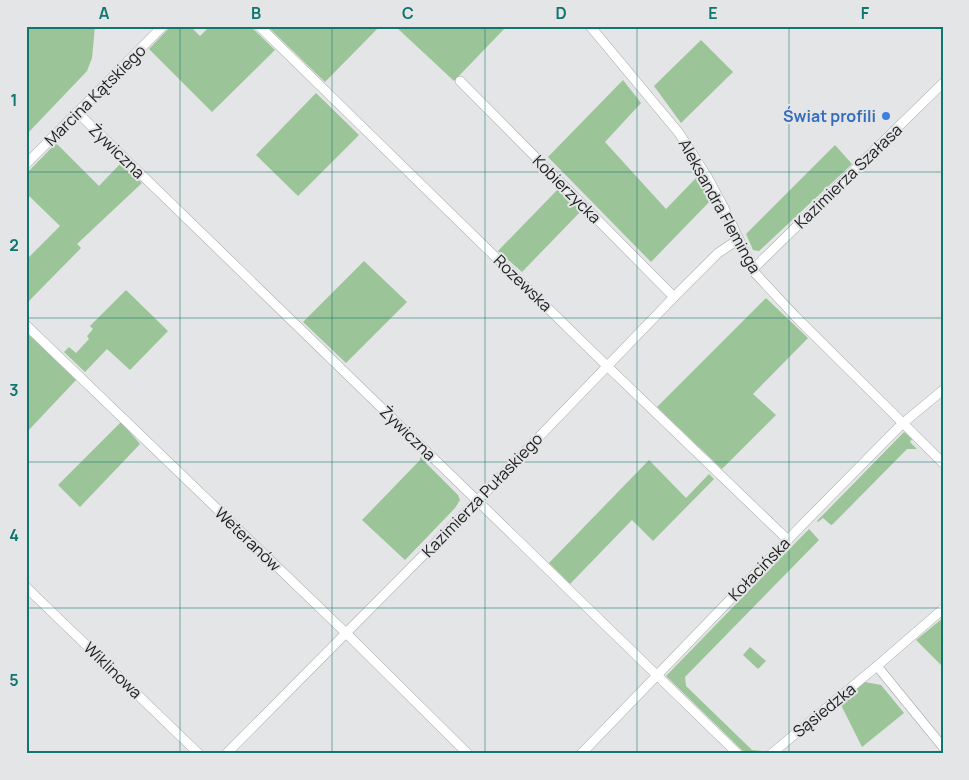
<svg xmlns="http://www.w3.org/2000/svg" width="969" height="780" font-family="Manrope,sans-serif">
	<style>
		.green { fill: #9bc498 }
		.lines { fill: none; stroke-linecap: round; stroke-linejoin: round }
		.minor-casing { stroke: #a5a6a7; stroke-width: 10 }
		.minor { stroke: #fff; stroke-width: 9 }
		.grid { fill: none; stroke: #0f766e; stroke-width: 1; stroke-opacity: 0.55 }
		.shop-dot { fill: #3f7fe0; stroke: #e4e5e6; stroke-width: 2 }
		.labels { text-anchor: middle; stroke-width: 4; stroke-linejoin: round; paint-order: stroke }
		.street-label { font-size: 16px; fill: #1c1c1d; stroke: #e4e5e6 }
		.shop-label { font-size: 16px; font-weight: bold; fill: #366cbe; stroke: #e4e5e6; text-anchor: end }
		.neatline { fill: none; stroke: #0f766e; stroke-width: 2 }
		.grid-label { font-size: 16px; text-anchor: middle; font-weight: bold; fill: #0f766e }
	</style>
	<rect width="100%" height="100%" fill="#e4e5e6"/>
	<g class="green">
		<polygon points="26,26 95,26 92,58 87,71 26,135"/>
		<polygon points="171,26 190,26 200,36 210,26 250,26 275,50 212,112 149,49"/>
		<polygon points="267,26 380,26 325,82"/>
		<polygon points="395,26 507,26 454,81"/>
		<polygon points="701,40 733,72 681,123 654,86"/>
		<polygon points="623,80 641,103 605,142 666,209 697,177 712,199 651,262 548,157"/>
		<polygon points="316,93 359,135 298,196 256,155"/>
		<polygon points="56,143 99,186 120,164 142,183 77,244 81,248 26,304 26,260 60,226 26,193 26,174"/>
		<polygon points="835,145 852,164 759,251 753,250 746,234"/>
		<polygon points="560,187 583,209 522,272 498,251"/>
		<polygon points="364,261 407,302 346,363 303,322"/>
		<polygon points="126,290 168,331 130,370 107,349 85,372 64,352 69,347 76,353 89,339 87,336 93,329 90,326"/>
		<polygon points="766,298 808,338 753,394 776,415 722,469 657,407"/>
		<polygon points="26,332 76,380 26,433"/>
		<polygon points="121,422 140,444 80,507 58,485"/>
		<polygon points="904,432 912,439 910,442 917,449 907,449 833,524 831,525 823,518 818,522 817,521"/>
		<polygon points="420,457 458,495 460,500 455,508 405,560 362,520 420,460"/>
		<polygon points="649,460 686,498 709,474 714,479 653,541 632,520 570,584 549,563"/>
		<polygon points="809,529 819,540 685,677 686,686 752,750 762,751 758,754 746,754 666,676"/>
		<polygon points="943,618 943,667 916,640"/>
		<polygon points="750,647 766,661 758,669 743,655"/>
		<polygon points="865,682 881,685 904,713 862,747 840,703"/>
	</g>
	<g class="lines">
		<g class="minor-casing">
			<g id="minor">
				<polyline points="259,26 607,366 788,540"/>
				<polyline points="590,26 679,133 708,178 723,206 755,273 795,316 943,463"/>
				<polyline points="460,81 674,297"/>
				<polyline points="77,112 738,754"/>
				<polyline points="26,164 163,26"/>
				<polyline points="753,269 943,83"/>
				<polyline points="26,325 346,633 468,754"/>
				<polyline points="26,587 199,754"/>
				<polyline points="877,666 943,747"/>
				<polyline points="226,754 477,501 674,297 718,253 739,239"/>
				<polyline points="581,754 807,520 889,437 902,424 943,390"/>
				<polyline points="771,754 877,666 943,609"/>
			</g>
		</g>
		<use href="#minor" class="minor"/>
	</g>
	<path class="grid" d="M180,26v728M332,26v728M485,26v728M637,26v728M789,26v728M26,172h917M26,318h917M26,462h917M26,608h917"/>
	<circle class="shop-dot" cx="886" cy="116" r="5"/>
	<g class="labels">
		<g class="street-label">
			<text transform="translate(95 95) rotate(-45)" y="6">Marcina Kątskiego</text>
			<text transform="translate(117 151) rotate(44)" y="6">Żywiczna</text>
			<text transform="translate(848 176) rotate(-44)" y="6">Kazimierza Szałasa</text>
			<text transform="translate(567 189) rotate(45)" y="6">Kobierzycka</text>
			<text transform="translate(720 206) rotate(61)" y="6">Aleksandra Fleminga</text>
			<text transform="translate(523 283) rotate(44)" y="6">Rozewska</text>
			<text transform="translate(408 433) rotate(44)" y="6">Żywiczna</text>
			<text transform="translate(482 495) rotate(-46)" y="6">Kazimierza Pułaskiego</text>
			<text transform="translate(248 539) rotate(44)" y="6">Weteranów</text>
			<text transform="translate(759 569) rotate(-46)" y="6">Kołacińska</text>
			<text transform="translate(113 670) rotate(44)" y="6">Wiklinowa</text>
			<text transform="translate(824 710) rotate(-39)" y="6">Sąsiedzka</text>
		</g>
		<g class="shop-label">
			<text x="876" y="122">Świat profili</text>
		</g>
	</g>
	<rect width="969" height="780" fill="none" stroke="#e4e5e6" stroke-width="55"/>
	<rect x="28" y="28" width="914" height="724" class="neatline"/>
	<g class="grid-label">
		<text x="104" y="19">A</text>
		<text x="256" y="19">B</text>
		<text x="408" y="19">C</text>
		<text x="561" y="19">D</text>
		<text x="713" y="19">E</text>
		<text x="865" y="19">F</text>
		<text x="14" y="106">1</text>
		<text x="14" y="251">2</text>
		<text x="14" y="396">3</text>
		<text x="14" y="541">4</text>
		<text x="14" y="686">5</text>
	</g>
</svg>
